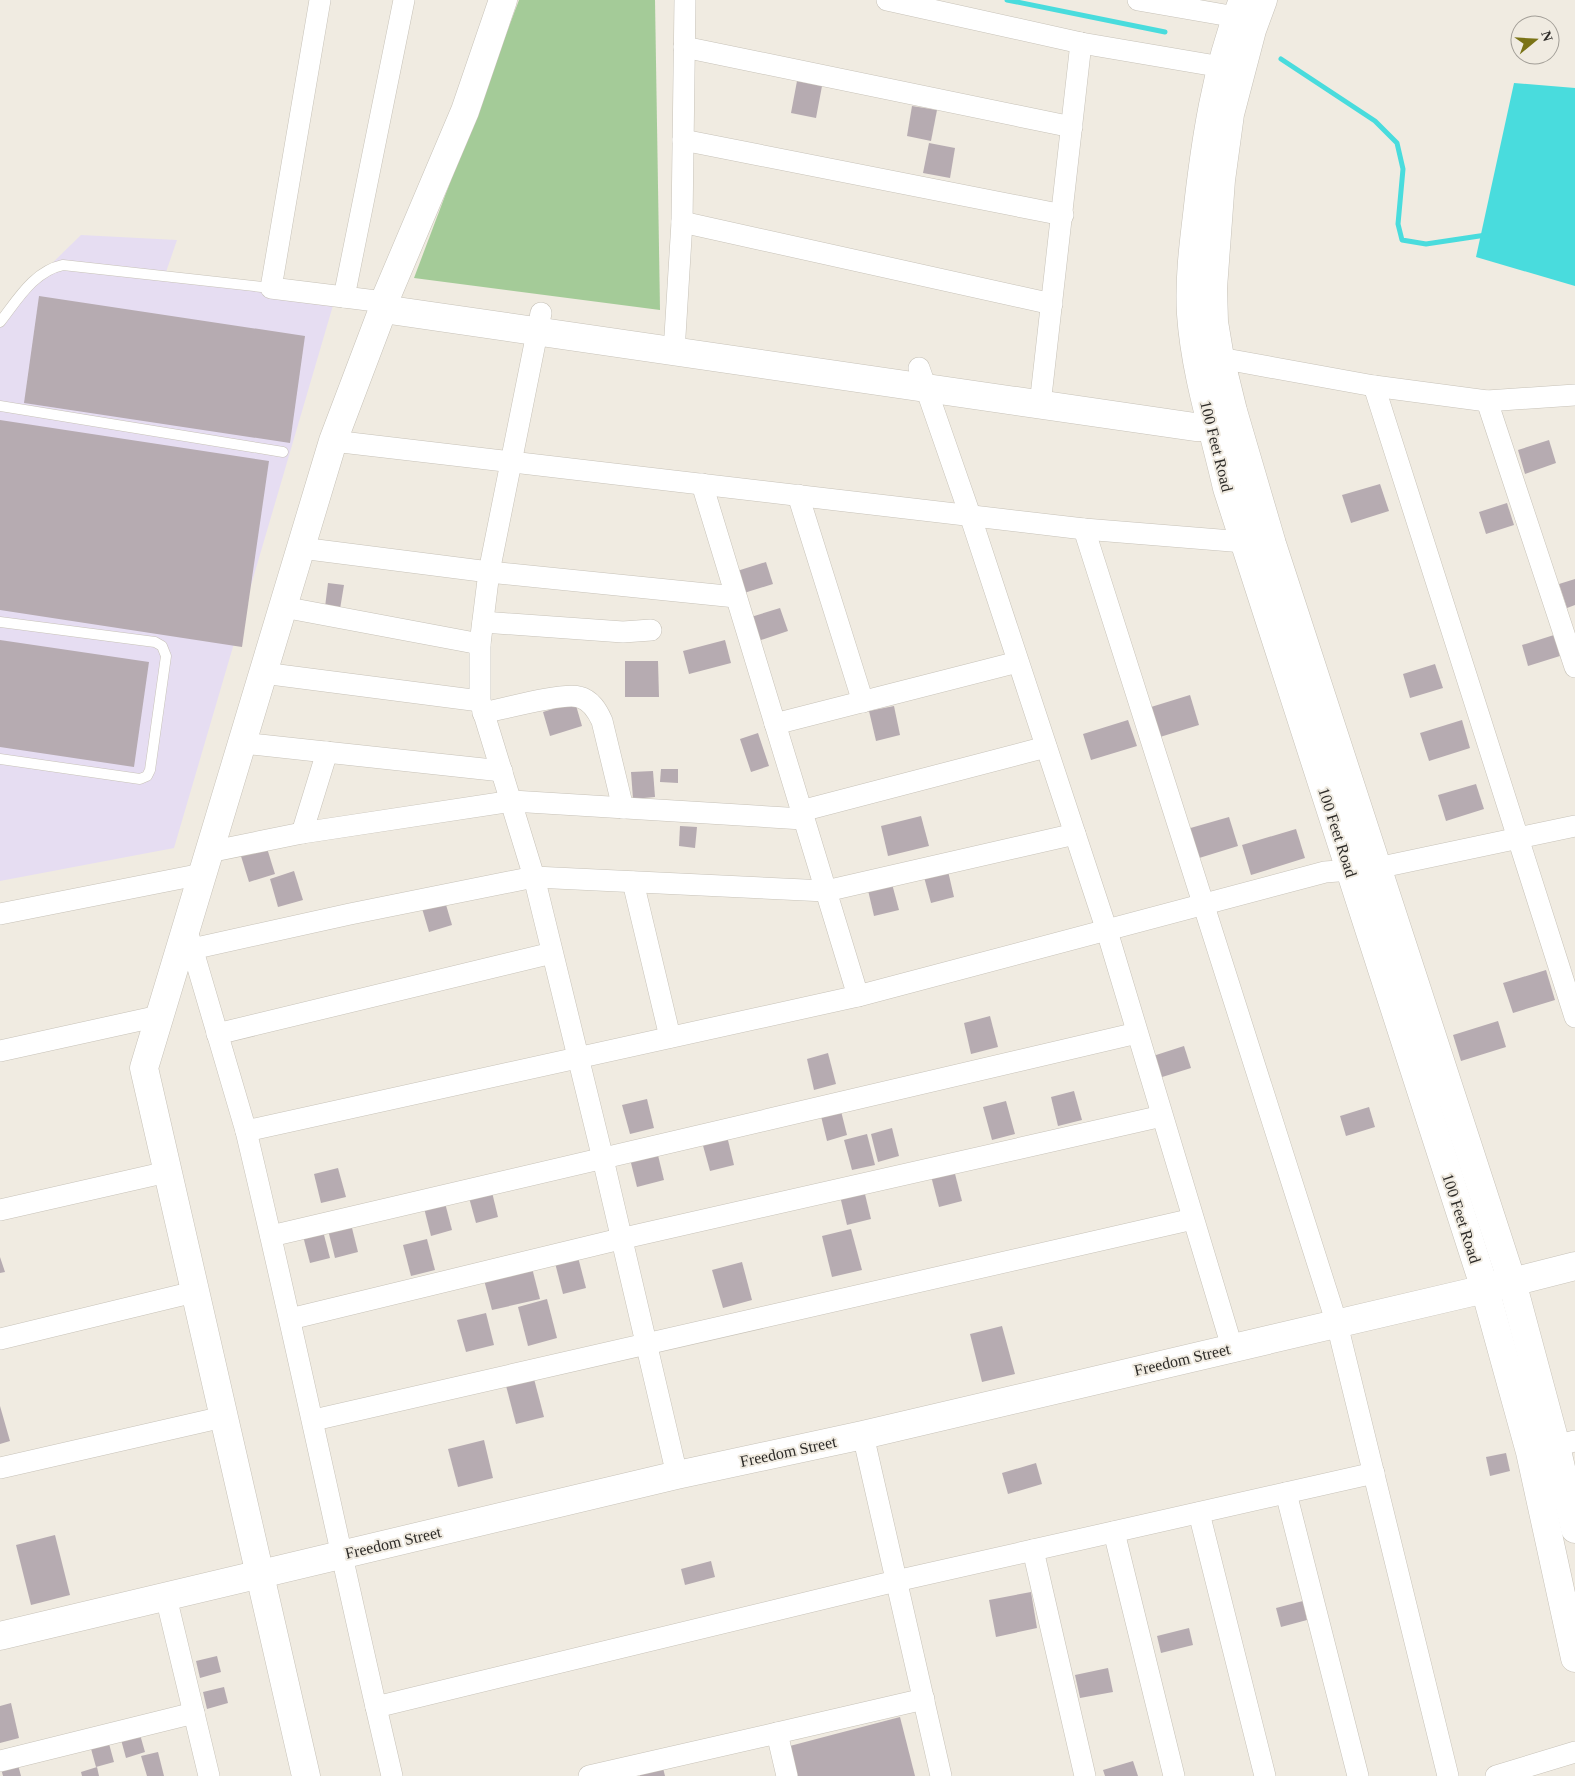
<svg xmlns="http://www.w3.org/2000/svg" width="1575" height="1776" font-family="Georgia,serif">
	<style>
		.industrial { fill: #e6ddf2 }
		.green { fill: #a4cb98 }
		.water { fill: #49dcdd }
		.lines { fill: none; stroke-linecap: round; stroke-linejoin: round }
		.stream { stroke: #49dcdd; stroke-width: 5 }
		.building { fill: #b6abb1 }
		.lane-casing { stroke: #c7c2b8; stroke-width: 11 }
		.street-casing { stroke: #c7c2b8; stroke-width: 22 }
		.secondary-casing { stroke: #c7c2b8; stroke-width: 29 }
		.lane { stroke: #fff; stroke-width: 10 }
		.street { stroke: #fff; stroke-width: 21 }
		.secondary { stroke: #fff; stroke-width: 28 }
		.labels { text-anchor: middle; stroke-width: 4; stroke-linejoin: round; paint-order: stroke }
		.street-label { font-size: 16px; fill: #2d2b28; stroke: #f0ebe1 }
	</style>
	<rect width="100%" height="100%" fill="#f0ebe1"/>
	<polygon class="industrial" points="81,235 177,240 165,275 334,302 174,848 0,881 0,314"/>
	<polygon class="green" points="519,0 655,0 660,310 414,278"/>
	<polygon class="water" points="1514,83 1575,88 1575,286 1476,257"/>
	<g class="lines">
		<g class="stream">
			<polyline points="1007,0 1165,32"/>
			<polyline points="1281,59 1375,121 1397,143 1403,169 1398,224 1402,240 1426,244 1486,235"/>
		</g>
	</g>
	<g class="building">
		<polygon points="797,81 822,86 816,118 791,113"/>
		<polygon points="912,106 937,110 931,141 907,136"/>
		<polygon points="929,143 955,148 950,178 923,173"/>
		<polygon points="39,296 305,336 290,443 24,403"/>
		<polygon points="0,420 269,461 242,647 0,610"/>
		<polygon points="1549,440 1556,463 1525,474 1518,450"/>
		<polygon points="1380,484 1389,511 1351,523 1342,495"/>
		<polygon points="1507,503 1514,525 1486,534 1479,512"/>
		<polygon points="766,562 773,584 744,593 737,571"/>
		<polygon points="1575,579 1575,605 1567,608 1559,584"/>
		<polygon points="328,583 344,585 340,609 325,607"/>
		<polygon points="780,608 788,631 758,641 751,617"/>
		<polygon points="1554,635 1560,656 1528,666 1522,645"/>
		<polygon points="0,640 149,662 134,767 0,747"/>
		<polygon points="725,640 731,663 689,674 683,651"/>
		<polygon points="625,661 658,661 659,697 625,697"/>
		<polygon points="1435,664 1443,688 1410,698 1403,674"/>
		<polygon points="1190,695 1199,725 1160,737 1151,707"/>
		<polygon points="575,702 582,726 550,736 543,712"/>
		<polygon points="894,706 900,735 876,741 869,711"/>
		<polygon points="1128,720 1137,746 1091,760 1083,734"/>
		<polygon points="1462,720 1470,748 1429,761 1420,733"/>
		<polygon points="758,733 769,766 751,772 740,739"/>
		<polygon points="661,769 678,769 678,783 660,782"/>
		<polygon points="653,771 655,797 633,799 631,772"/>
		<polygon points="1476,784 1484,809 1446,821 1438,795"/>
		<polygon points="921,816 929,846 888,856 881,826"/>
		<polygon points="1229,817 1238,846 1196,859 1187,829"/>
		<polygon points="680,826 697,827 695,848 679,846"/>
		<polygon points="1296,829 1305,858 1251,875 1242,845"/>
		<polygon points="266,845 275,874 249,882 240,853"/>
		<polygon points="294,871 303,900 278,907 270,879"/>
		<polygon points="948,871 954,897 931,903 924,877"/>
		<polygon points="891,880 899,910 874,916 867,886"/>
		<polygon points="444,898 452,925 429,932 421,905"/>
		<polygon points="1546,970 1555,1000 1513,1013 1503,983"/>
		<polygon points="990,1016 998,1047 971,1054 964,1023"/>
		<polygon points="1498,1021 1506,1047 1461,1061 1453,1035"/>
		<polygon points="1184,1046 1191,1068 1159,1078 1153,1056"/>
		<polygon points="828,1053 836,1084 814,1090 807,1059"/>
		<polygon points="1074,1091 1082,1120 1058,1126 1051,1097"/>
		<polygon points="647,1099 654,1128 630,1134 622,1105"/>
		<polygon points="1006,1101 1015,1134 992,1140 983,1107"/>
		<polygon points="840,1107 847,1135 827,1141 820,1112"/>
		<polygon points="1369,1107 1375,1127 1346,1136 1340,1116"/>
		<polygon points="892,1128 899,1156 878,1162 871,1134"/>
		<polygon points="867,1134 875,1165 852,1170 844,1140"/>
		<polygon points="727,1136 734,1165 710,1171 702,1142"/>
		<polygon points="657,1151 664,1180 637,1187 630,1159"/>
		<polygon points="338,1168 346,1197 321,1203 314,1174"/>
		<polygon points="954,1170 962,1201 939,1207 931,1176"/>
		<polygon points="491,1188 498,1217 476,1223 468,1194"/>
		<polygon points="864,1190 871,1219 847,1225 840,1196"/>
		<polygon points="444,1199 452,1230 431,1236 423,1204"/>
		<polygon points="351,1224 358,1252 335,1258 328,1230"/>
		<polygon points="851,1229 862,1270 832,1277 822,1236"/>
		<polygon points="323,1231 330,1258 310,1263 303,1236"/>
		<polygon points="427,1239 435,1270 411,1276 403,1245"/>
		<polygon points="0,1257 5,1272 0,1273"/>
		<polygon points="578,1257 586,1288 563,1294 555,1263"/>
		<polygon points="742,1262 752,1300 723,1308 712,1270"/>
		<polygon points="532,1268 540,1299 492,1310 484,1280"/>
		<polygon points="547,1299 557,1338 528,1346 518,1307"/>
		<polygon points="486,1313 494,1345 466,1352 457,1320"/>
		<polygon points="1002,1326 1015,1374 982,1382 970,1334"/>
		<polygon points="533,1375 544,1417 516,1424 505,1382"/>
		<polygon points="0,1406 10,1441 0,1444"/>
		<polygon points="484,1440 493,1478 458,1487 448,1449"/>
		<polygon points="1506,1453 1510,1471 1490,1476 1486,1457"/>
		<polygon points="1036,1463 1042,1484 1008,1494 1002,1473"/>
		<polygon points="55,1535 70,1595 31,1605 16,1545"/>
		<polygon points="711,1561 715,1577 685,1585 681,1569"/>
		<polygon points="1031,1592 1037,1628 996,1637 989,1600"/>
		<polygon points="1303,1601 1307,1620 1281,1627 1276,1608"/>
		<polygon points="1189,1628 1193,1645 1161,1653 1157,1636"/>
		<polygon points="217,1656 221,1672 200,1678 196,1661"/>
		<polygon points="1108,1668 1113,1692 1080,1698 1075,1675"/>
		<polygon points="224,1687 228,1703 207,1709 203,1692"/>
		<polygon points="11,1703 19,1738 0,1743 0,1706"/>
		<polygon points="900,1717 915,1776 794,1776 786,1747"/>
		<polygon points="139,1731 145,1752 126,1758 120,1736"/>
		<polygon points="108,1740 114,1762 96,1767 90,1745"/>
		<polygon points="158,1752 164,1776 147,1776 141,1756"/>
		<polygon points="17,1761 21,1776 3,1776 0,1765"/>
		<polygon points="1133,1761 1138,1776 1105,1776 1103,1770"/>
		<polygon points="662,1764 665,1776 640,1776 639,1770"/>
		<polygon points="97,1767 99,1776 82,1776 81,1772"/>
	</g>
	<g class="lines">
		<g class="lane-casing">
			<g id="lane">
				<path d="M0,322c18,-23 34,-51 63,-57l208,23"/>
				<polyline points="0,406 283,452"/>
				<polyline points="0,622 155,642 162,646 166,656 150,770 147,776 140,779 0,759"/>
			</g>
		</g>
		<g class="street-casing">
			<g id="street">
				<polyline points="320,0 271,288 344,297"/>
				<polyline points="887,0 1081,43 1222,67"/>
				<polyline points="1138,0 1236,17"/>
				<polyline points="684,47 1072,127"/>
				<polyline points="683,140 1063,215"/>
				<polyline points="682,222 1052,304"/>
				<polyline points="384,302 344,297 404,0"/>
				<polyline points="541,313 489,572 480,644 480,701 534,877 603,1159 677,1475"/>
				<polyline points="674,352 682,222 685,0"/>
				<polyline points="1220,358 1374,386 1487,401 1575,395"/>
				<polyline points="919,368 970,515 1107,931 1232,1347"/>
				<polyline points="1374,386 1575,1017"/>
				<polyline points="1487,401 1575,667"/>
				<polyline points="1040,405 1081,43"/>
				<polyline points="333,441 1084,529 1244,542"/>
				<polyline points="702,484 858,996"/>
				<polyline points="798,495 863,702"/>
				<polyline points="1084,529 1337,1324 1448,1776"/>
				<polyline points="301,548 489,572 736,597"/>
				<polyline points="283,607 480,644"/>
				<polyline points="483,622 623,632 651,630"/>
				<polyline points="263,673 480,701"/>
				<path d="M483,713c20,-4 81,-21 96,-16 12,3 18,13 23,24l21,87"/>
				<polyline points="775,724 1018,662"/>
				<polyline points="242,743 502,771"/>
				<polyline points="801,811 1046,747"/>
				<polyline points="302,833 327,752"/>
				<polyline points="209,852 302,833 512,801 803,819"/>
				<polyline points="633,882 670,1037"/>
				<polyline points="0,914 202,874"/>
				<polyline points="186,927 246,1131 858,996 1325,872 1377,868 1575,826"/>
				<polyline points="192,949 350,914 534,877 826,891 1075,834"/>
				<polyline points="217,1034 552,953"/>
				<polyline points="0,1051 159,1016"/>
				<path d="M246,1131c46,192 86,384 130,576l520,-126 478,-108"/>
				<polyline points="0,1210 167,1172"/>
				<polyline points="271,1236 1137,1033"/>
				<polyline points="290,1319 620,1239 1162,1116"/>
				<polyline points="0,1339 194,1292"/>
				<polyline points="314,1420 1193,1219"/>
				<polyline points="863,1435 941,1776"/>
				<polyline points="1556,1446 1575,1441"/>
				<polyline points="0,1468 223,1417"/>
				<polyline points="1286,1493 1358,1776"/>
				<polyline points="1199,1513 1265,1776"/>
				<polyline points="1114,1532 1174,1776"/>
				<polyline points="1033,1550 1085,1776"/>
				<polyline points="166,1597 209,1776"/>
				<polyline points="376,1707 392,1776"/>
				<polyline points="777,1733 924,1699"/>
				<polyline points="0,1761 194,1713"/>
				<polyline points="589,1776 777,1733 787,1776"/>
				<polyline points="1496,1776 1575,1752"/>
			</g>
		</g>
		<g class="secondary-casing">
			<g id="secondary">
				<path d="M1243,0c-27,68 -38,142 -46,215 -4,33 -8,66 -6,99 4,59 23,117 36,174l258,801 45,163 45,206"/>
				<polyline points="1263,0 1252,30 1230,114 1221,180 1213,288 1214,322 1220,358 1233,411 1272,544 1512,1282 1556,1446 1575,1529"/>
				<polyline points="383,309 1195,427 1230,427"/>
				<polyline points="0,1636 677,1475 863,1435 1485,1289 1575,1266"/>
				<polyline points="306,1776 144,1068 333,441 383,309 384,302 465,111 503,0"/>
			</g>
		</g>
		<use href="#lane" class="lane"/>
		<use href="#street" class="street"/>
		<use href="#secondary" class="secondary"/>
	</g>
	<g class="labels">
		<g class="street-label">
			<text transform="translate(1217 446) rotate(76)" y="6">100 Feet Road</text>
			<text transform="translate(1338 832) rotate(72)" y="6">100 Feet Road</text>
			<text transform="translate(1462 1218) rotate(72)" y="6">100 Feet Road</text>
			<text transform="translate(1182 1359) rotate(-13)" y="6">Freedom Street</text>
			<text transform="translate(788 1451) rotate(-12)" y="6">Freedom Street</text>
			<text transform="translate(393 1542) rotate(-13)" y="6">Freedom Street</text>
		</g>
	</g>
	<g transform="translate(1535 40) rotate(72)"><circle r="24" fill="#f0ebe1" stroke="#a29e97"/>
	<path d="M0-4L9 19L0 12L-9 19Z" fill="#7a7316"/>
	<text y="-8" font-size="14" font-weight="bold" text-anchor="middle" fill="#2d2b28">N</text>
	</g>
</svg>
